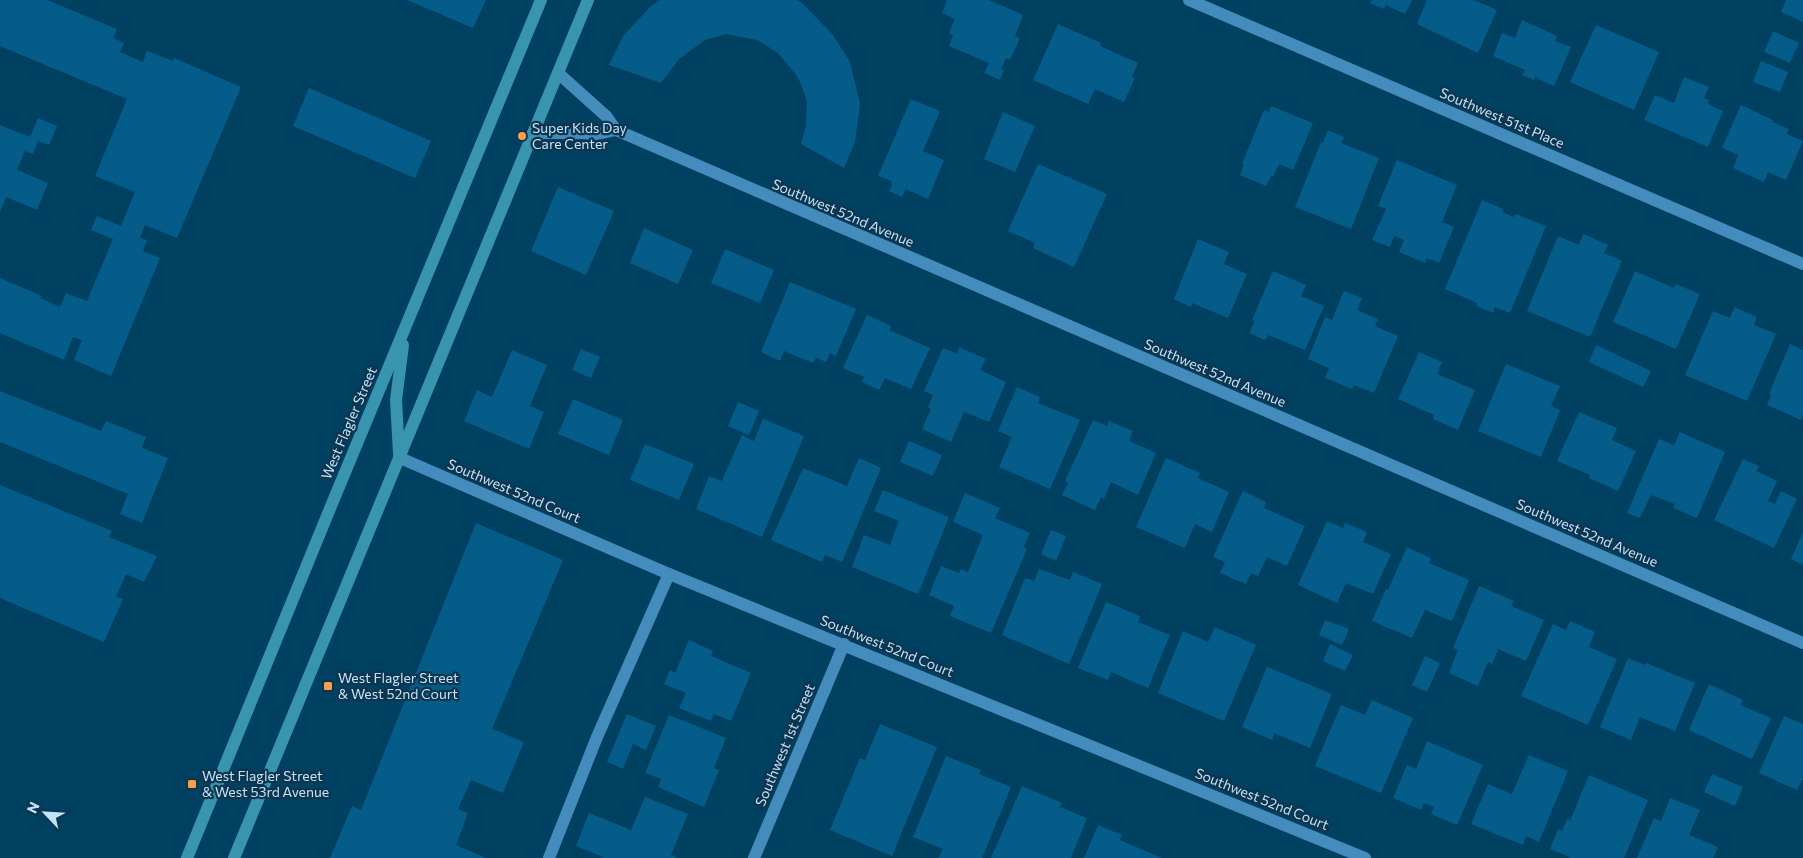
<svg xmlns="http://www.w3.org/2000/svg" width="1803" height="858" font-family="Commissioner,sans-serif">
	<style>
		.building { fill: #055c89 }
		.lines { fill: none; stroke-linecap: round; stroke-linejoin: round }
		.minor { stroke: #448cbc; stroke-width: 12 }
		.secondary { stroke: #3894af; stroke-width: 12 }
		.poi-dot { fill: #f99f4d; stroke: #0e354e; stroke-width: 2 }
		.labels { text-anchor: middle; stroke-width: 4.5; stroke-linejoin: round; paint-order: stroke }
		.street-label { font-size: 14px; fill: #c0e3fd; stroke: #0e354e }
		.poi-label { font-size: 14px; fill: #c0e3fd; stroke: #0e354e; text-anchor: start }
	</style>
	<rect width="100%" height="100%" fill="#004162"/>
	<g class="building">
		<polygon points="0,0 47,0 117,29 113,38 124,43 120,52 143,62 147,51 173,61 174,58 241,87 177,238 145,225 140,238 147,240 143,251 160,258 111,376 74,360 82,340 73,337 64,360 0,333 0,278 42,296 40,298 60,307 66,293 87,301 113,239 91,230 97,216 121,226 135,192 95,176 127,99 0,46"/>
		<polygon points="407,0 486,0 473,28"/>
		<polygon points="661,0 797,0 802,3 833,35 850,62 860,104 855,142 844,168 801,144 806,126 807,101 798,77 778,53 757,40 726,34 705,40 679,59 661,83 609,65 623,36 652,5"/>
		<polygon points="947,0 989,0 1023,15 1015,36 1020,38 1010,60 1006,58 1001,69 1004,70 1000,80 984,73 989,63 949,46 953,35 949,33 955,19 942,13"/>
		<polygon points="1372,0 1412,0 1405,14 1386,5 1384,9 1370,3"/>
		<polygon points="1427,0 1474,0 1497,10 1478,53 1417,24"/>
		<polygon points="1786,0 1803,0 1803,22 1781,12"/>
		<polygon points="1522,20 1557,36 1555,41 1571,47 1554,86 1538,79 1536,76 1534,80 1522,75 1525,70 1493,56 1502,33 1515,38"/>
		<polygon points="1058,24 1101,43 1100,46 1138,63 1132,77 1135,78 1124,102 1095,89 1088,104 1033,80"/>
		<polygon points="1596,25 1659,52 1634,110 1570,82"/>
		<polygon points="1773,31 1799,43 1790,63 1764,52"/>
		<polygon points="1761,61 1788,72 1780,92 1753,82"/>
		<polygon points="1684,77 1709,87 1704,98 1709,100 1708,104 1723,111 1708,147 1644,120 1655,95 1674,103"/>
		<polygon points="309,88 431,141 415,178 293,126"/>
		<polygon points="911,99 940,111 923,151 944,160 928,199 906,189 902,197 889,191 892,184 891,181 878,176"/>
		<polygon points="1741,105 1773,120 1772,122 1789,129 1787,134 1803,141 1786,180 1768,172 1764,182 1733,168 1738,155 1722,148"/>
		<polygon points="1271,106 1313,123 1293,170 1279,164 1273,177 1271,176 1266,186 1240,175 1244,165 1242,164 1264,110 1269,112"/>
		<polygon points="1003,112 1035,126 1015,172 984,159"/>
		<polygon points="38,118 57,126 49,145 38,141 33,154 25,151 17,170 48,183 37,210 6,197 0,212 0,125 30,137"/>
		<polygon points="1328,130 1344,137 1341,143 1379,158 1351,229 1295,207 1321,142 1323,143"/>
		<polygon points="1397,160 1457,185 1442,222 1454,227 1439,263 1427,258 1425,263 1399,252 1404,240 1394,236 1390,247 1372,240 1386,209 1378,206"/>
		<polygon points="1038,164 1107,194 1074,267 1033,248 1035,243 1008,231"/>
		<polygon points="558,187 614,211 586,275 531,251"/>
		<polygon points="1482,200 1503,209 1502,212 1514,217 1516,214 1546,226 1510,313 1495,307 1493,313 1476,306 1477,303 1445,289"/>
		<polygon points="644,228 693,250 678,284 630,263"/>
		<polygon points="1583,234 1608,245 1604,253 1622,261 1590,337 1527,311 1558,236 1579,245"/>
		<polygon points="1198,239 1229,252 1224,264 1247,274 1228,318 1192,303 1191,307 1174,299"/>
		<polygon points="725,249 774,270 760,303 711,283"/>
		<polygon points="1273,271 1306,285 1301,296 1324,306 1305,350 1268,335 1265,340 1249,333 1255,321 1252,320"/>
		<polygon points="1635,271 1674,288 1676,284 1700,294 1676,349 1613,322"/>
		<polygon points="790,282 856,309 836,356 830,353 826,362 816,358 813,363 784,351 780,361 761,352"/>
		<polygon points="1344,291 1362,298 1357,310 1378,319 1375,326 1398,336 1374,393 1354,385 1352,389 1325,378 1329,368 1308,359 1325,317 1332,320"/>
		<polygon points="1734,307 1757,317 1754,325 1776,334 1747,401 1685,375 1713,311 1730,318"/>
		<polygon points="867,315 891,326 889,330 930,348 911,389 885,378 879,390 862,382 864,377 843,368"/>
		<polygon points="1790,344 1803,350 1803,415 1801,420 1767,405 1771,395 1769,394"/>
		<polygon points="1596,345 1651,371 1643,387 1589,362"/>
		<polygon points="959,347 986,359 980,370 1006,382 989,422 964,412 951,442 922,429 931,409 928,407 933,395 924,391 943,348 957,354"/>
		<polygon points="581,349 600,357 591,378 572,370"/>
		<polygon points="512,350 547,365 530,406 544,412 529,449 464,421 477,390 492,397"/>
		<polygon points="1419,352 1442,362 1437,374 1475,390 1458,430 1433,419 1434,415 1398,399"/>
		<polygon points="1506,364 1560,386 1551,406 1560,410 1541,457 1478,431"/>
		<polygon points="1017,387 1040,397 1038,403 1080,420 1050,489 999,467 1012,437 998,431"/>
		<polygon points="0,391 101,431 106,421 146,437 142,448 168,458 142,523 120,514 128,494 0,442"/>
		<polygon points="573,399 623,420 609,455 558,434"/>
		<polygon points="738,402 759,411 749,435 728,426"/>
		<polygon points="1579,412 1617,428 1612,440 1636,451 1618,491 1589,478 1590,475 1557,461"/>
		<polygon points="763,419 804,436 762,537 696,509 709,476 722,481 742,435 754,441"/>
		<polygon points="1093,420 1107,426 1109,421 1133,431 1129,441 1156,453 1138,495 1111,482 1104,499 1101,497 1095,510 1062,495 1068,483 1065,481"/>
		<polygon points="1680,432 1725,452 1697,518 1673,508 1675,504 1651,495 1640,518 1627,513 1659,439 1674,445"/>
		<polygon points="909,441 942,455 933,476 900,462"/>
		<polygon points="645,444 694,464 679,500 630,480"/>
		<polygon points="859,458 881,468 842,562 825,555 822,562 771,540 803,468 847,486"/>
		<polygon points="1166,458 1200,473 1198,478 1229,492 1212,532 1195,524 1185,548 1136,527"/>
		<polygon points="1743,459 1759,466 1756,471 1777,481 1768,501 1775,504 1781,491 1797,499 1774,548 1714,520"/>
		<polygon points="0,485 112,531 108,537 157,556 144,582 126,574 116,597 123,599 104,642 0,598"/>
		<polygon points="883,490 949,517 918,594 852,567 864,535 890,545 899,521 874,511"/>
		<polygon points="1243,491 1266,502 1264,508 1305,526 1287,566 1267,557 1258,576 1251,573 1246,584 1220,573 1225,562 1213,557"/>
		<polygon points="965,493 1000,508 995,518 1030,533 1024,547 1027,549 991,633 950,616 954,606 929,595 941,566 959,573 961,569 968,572 983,535 953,522"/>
		<polygon points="1327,521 1343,528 1345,523 1367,532 1363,542 1391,554 1373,594 1346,583 1337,603 1298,585"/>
		<polygon points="476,523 563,560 492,729 524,742 503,793 471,780 458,809 468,813 456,845 486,858 330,858 352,806 361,810"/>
		<polygon points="1051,530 1066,536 1056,561 1041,554"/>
		<polygon points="1803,532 1803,565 1791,559"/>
		<polygon points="1407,547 1431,558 1429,563 1469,580 1452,621 1425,610 1412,638 1372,621 1386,589 1388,590"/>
		<polygon points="1039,569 1070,580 1073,572 1102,584 1069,664 1002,635 1025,578 1034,581"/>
		<polygon points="1479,586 1514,601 1511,606 1544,620 1526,661 1498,649 1492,664 1488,662 1478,686 1449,673 1458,650 1453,648"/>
		<polygon points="1106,602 1140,616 1138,622 1170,635 1148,688 1111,672 1108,680 1078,668"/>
		<polygon points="1325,620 1349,629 1342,645 1319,635"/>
		<polygon points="1570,621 1595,632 1589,647 1617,659 1588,725 1521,696 1553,624 1566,630"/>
		<polygon points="1215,627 1256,645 1224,721 1158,693 1183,631 1208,642"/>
		<polygon points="689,640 713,651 711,656 751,673 731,721 714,714 711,721 679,708 686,693 664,684 670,670 675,673"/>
		<polygon points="1330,644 1353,655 1345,671 1323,661"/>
		<polygon points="1425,656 1440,663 1427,692 1412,685"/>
		<polygon points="1628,658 1645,665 1646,663 1695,683 1675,731 1640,717 1631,740 1600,727"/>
		<polygon points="1267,667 1332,694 1310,748 1274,733 1272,740 1242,727"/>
		<polygon points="1709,684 1743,700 1740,705 1771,718 1752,759 1689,730"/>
		<polygon points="1372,700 1413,718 1381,793 1315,766 1341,705 1365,715"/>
		<polygon points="627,714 656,726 646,750 633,744 623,769 607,762"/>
		<polygon points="669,715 726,738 714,768 719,770 704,807 658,787 661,779 645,773"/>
		<polygon points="1784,716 1803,724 1803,780 1802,780 1797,790 1759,773"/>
		<polygon points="880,724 937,747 892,856 830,830 860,758 865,760"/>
		<polygon points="1427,741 1483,765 1457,825 1431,814 1434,807 1424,803 1421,810 1393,798 1407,765 1416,769"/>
		<polygon points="1529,755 1568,771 1539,842 1526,836 1523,845 1471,824 1488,784 1512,794"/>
		<polygon points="946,756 981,770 979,774 1011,787 982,858 939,858 943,849 913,837"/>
		<polygon points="1712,774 1743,787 1735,806 1704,792"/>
		<polygon points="1589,775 1648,800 1624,858 1572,858 1550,849 1558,829 1562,831 1567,819 1570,821"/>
		<polygon points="1022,786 1062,803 1060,807 1087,818 1071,858 991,858"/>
		<polygon points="645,797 688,814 671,855 678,858 605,858 576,846 589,813 631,830"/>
		<polygon points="1670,798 1700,810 1689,835 1718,847 1713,858 1637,858 1654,818 1661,821"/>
		<polygon points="1098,825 1122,835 1120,840 1162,858 1084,858"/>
	</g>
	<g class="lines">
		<g class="minor">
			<polyline points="1189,0 1803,264"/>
			<polyline points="558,73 606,116 616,130 1803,643"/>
			<polyline points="533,133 579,133 597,134 616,130"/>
			<polyline points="400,458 669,574 1365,858"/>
			<polyline points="549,858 597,737 669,574"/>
			<polyline points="754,858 844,644"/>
		</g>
		<g class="secondary">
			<polyline points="399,454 396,400 403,345"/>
			<polyline points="187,858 329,511 541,0"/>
			<polyline points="234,858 588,0"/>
		</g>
	</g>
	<g class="poi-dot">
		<circle cx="522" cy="136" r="5"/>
		<rect x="323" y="681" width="10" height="10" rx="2.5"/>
		<rect x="187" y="779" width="10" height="10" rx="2.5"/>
	</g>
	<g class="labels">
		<g class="street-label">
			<text transform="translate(1502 118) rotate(23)" y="5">Southwest 51st Place</text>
			<text transform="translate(843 213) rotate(23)" y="5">Southwest 52nd Avenue</text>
			<text transform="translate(1215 373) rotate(23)" y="5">Southwest 52nd Avenue</text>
			<text transform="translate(349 423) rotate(-67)" y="5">West Flagler Street</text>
			<text transform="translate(514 491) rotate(23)" y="5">Southwest 52nd Court</text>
			<text transform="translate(1587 533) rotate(23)" y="5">Southwest 52nd Avenue</text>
			<text transform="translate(887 646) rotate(22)" y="5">Southwest 52nd Court</text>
			<text transform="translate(785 745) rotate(-67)" y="5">Southwest 1st Street</text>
			<text transform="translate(1262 799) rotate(22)" y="5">Southwest 52nd Court</text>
		</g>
		<g class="poi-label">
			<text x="532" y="133">Super Kids Day<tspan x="532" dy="16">Care Center</tspan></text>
			<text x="338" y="683">West Flagler Street<tspan x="338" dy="16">&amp; West 52nd Court</tspan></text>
			<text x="202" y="781">West Flagler Street<tspan x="202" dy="16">&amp; West 53rd Avenue</tspan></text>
		</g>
	</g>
	<g transform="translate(45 813) rotate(295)" stroke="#0e354e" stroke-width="4" paint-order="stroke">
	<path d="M0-4L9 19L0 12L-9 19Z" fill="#c0e3fd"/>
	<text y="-8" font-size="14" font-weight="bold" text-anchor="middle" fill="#c0e3fd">N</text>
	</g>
</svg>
